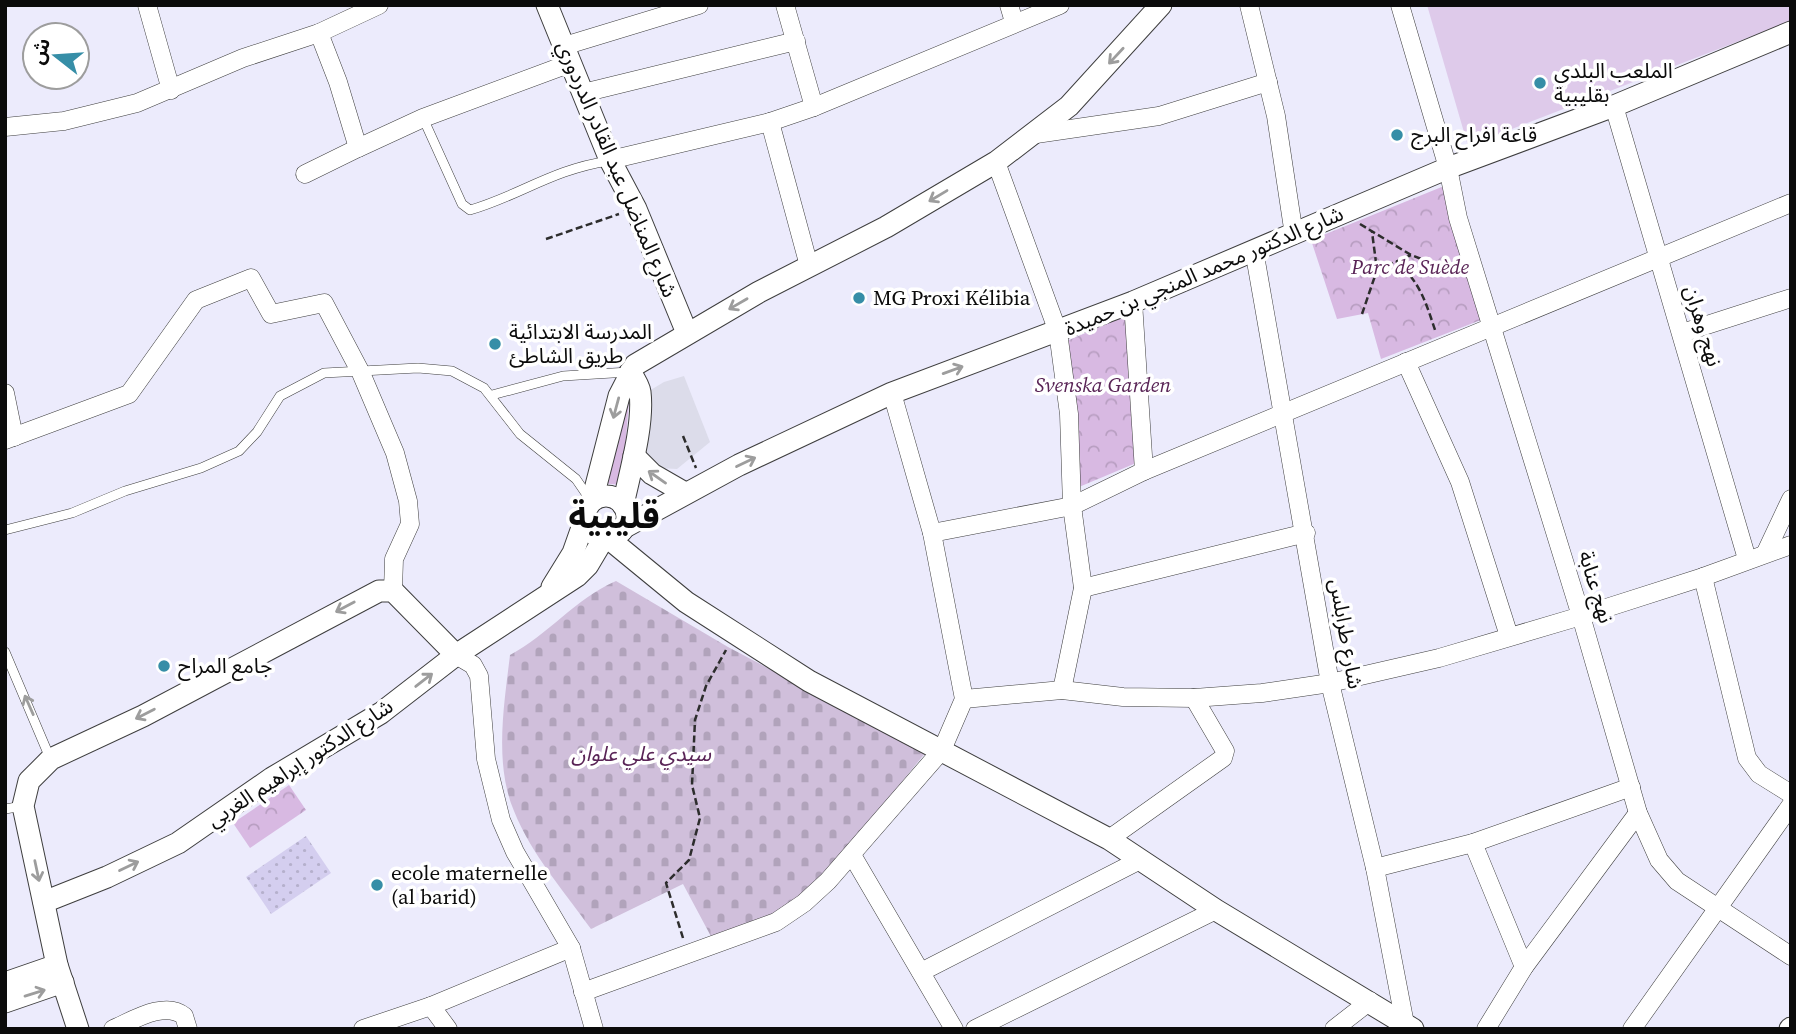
<svg xmlns="http://www.w3.org/2000/svg" width="1796" height="1034" font-family="'Source Serif 4','Noto Sans Arabic',serif">
	<style>
		.farmland { fill: url(#farmland-dots) }
		.grass { fill: #d8b9e2 }
		.cemetery { fill: url(#cemetery-stones) }
		.park { fill: url(#park-crowns) }
		.pitch { fill: #decaea }
		.plaza { fill: #dcdcea }
		.lines { fill: none; stroke-linecap: round; stroke-linejoin: round }
		.service-casing { stroke: #3e3e3e; stroke-width: 10 }
		.minor-casing { stroke: #3e3e3e; stroke-width: 19 }
		.tertiary-casing { stroke: #3e3e3e; stroke-width: 23 }
		.path { stroke: #2d2d2d; stroke-width: 2.5; stroke-dasharray: 7 3.5; stroke-linecap: butt }
		.service { stroke: #fff; stroke-width: 9 }
		.minor { stroke: #fff; stroke-width: 18 }
		.tertiary { stroke: #fff; stroke-width: 21 }
		.oneway { stroke: #9d9d9d }
		.poi-dot { fill: #368ea7; stroke: #fff; stroke-width: 2.5 }
		.labels { text-anchor: middle; stroke-width: 7; stroke-linejoin: round; paint-order: stroke }
		.poi-label { font-size: 21px; fill: #0b0b0b; stroke: #fff; text-anchor: start }
		.street-label { font-size: 21px; fill: #0b0b0b; stroke: #fff }
		.park-label { font-size: 21px; font-style: italic; fill: #592456; stroke: #fff }
		.town-label { font-size: 35px; font-weight: bold; fill: #0b0b0b; stroke: #fff }
	</style>
	<defs>
		<pattern id="farmland-dots" width="8" height="8" patternUnits="userSpaceOnUse" patternTransform="scale(1.75)"><rect width="8" height="8" fill="#d4ceef"/><path d="M2 2h.1M6 6h.1" fill="none" stroke="#b5b0cc" stroke-width="1.8" stroke-linecap="round"/></pattern>
		<pattern id="cemetery-stones" width="16" height="16" patternUnits="userSpaceOnUse" patternTransform="scale(1.75)"><rect width="16" height="16" fill="#d0bfdb"/><path d="M2 7V4a2 2 0 0 1 4 0v3zM10 15v-3a2 2 0 0 1 4 0v3z" fill="#b1a3bb"/></pattern>
		<pattern id="park-crowns" width="20" height="18" patternUnits="userSpaceOnUse" patternTransform="scale(1.75)"><rect width="20" height="18" fill="#d8b9e2"/><path d="M2 6a3 3 0 1 1 6 0M12 15a3 3 0 1 1 6 0" fill="none" stroke="#b89ec1"/></pattern>
	</defs>
	<rect width="100%" height="100%" fill="#ecebfc"/>
	<polygon class="farmland" points="306,836 331,873 271,914 246,877"/>
	<polygon class="grass" points="630,389 622,485 601,483"/>
	<path class="cemetery" d="M616,581l112,66 198,105 -117,144 -30,19 -65,27 -31,-58 -92,45c-27,-38 -60,-75 -77,-118 -20,-47 -10,-106 -4,-156 38,-20 65,-56 106,-74z"/>
	<g class="park">
		<polygon points="1449,184 1491,316 1381,359 1368,313 1337,319 1311,240"/>
		<polygon points="1132,313 1148,458 1079,487 1062,343"/>
		<polygon points="289,785 306,810 250,848 233,823"/>
	</g>
	<polygon class="pitch" points="1427,5 1791,5 1791,21 1468,146"/>
	<polygon class="plaza" points="684,376 710,442 677,469 658,468 641,453 649,391 664,382"/>
	<g class="lines">
		<g class="service-casing">
			<g id="service">
				<path d="M423,118l39,86 8,6c49,-14 83,-41 139,-49"/>
				<polyline points="492,395 563,376 629,372"/>
				<polyline points="5,530 72,513 125,491 201,468 239,451 257,432 280,396 324,373 418,368 452,371 484,388 520,434 576,479 589,498"/>
				<polyline points="5,652 50,758"/>
				<polyline points="5,809 23,806"/>
			</g>
		</g>
		<g class="minor-casing">
			<g id="minor">
				<polyline points="147,5 171,90"/>
				<polyline points="785,5 814,107"/>
				<polyline points="1009,5 1014,22"/>
				<polyline points="1249,5 1276,116 1294,235"/>
				<polyline points="1400,5 1448,168 1458,218 1581,616 1638,813 1659,860 1677,881 1791,956"/>
				<polyline points="319,33 338,82 358,148 423,118 571,63"/>
				<polyline points="564,46 699,5"/>
				<polyline points="583,93 796,41"/>
				<polyline points="1614,106 1747,559"/>
				<polyline points="770,122 809,266"/>
				<polyline points="5,127 64,121 137,103 243,58 319,33 379,5"/>
				<polyline points="1036,134 1159,116 1268,82"/>
				<polyline points="610,160 770,122 814,107 1060,5"/>
				<polyline points="996,162 1058,332 1069,414 1072,506 1083,588 1062,690"/>
				<polyline points="305,174 358,148"/>
				<polyline points="1254,250 1330,683 1375,868 1405,1024"/>
				<polyline points="1133,302 1144,471"/>
				<polyline points="1682,333 1791,298"/>
				<polyline points="1406,362 1460,482 1509,636"/>
				<polyline points="5,393 14,437"/>
				<polyline points="5,440 129,394 196,300 251,278 271,314 324,303 361,373 395,453 408,501 410,524 394,559 393,591"/>
				<polyline points="932,533 1072,506 1144,471 1791,203"/>
				<polyline points="1766,552 1791,499"/>
				<polyline points="1703,577 1747,758 1759,774 1791,794"/>
				<polyline points="1083,588 1306,533"/>
				<polyline points="456,655 473,665 479,676 486,759 501,820 515,852 571,948 594,1029"/>
				<polyline points="964,699 1062,690 1123,697 1194,698 1262,693 1330,683 1439,658 1581,616 1703,577 1791,545"/>
				<polyline points="1109,839 1223,758 1225,751 1194,698"/>
				<polyline points="1473,843 1524,967"/>
				<polyline points="852,855 954,1029"/>
				<polyline points="1375,868 1473,843 1631,787"/>
				<polyline points="921,972 1140,860"/>
				<polyline points="583,992 776,922 804,903 828,881 942,750 964,699 932,533 892,393"/>
				<polyline points="431,1006 448,1029"/>
				<path d="M113,1029c19,-8 52,-29 71,-13l4,13"/>
				<polyline points="363,1029 431,1006 571,948"/>
				<polyline points="975,1029 1216,910"/>
				<polyline points="1334,1029 1370,1001"/>
				<polyline points="1486,1029 1524,967 1638,813"/>
				<polyline points="1632,1029 1791,805"/>
			</g>
		</g>
		<g class="tertiary-casing">
			<g id="tertiary">
				<polyline points="547,5 610,160 636,209 687,333"/>
				<polyline points="634,456 652,474 685,493"/>
				<circle cx="606" cy="517" r="21"/>
				<polyline points="592,501 619,396 635,365 759,292 886,227 996,162 1069,106 1161,5"/>
				<path d="M623,505c7,-33 21,-80 17,-113 -1,-7 -6,-14 -10,-20"/>
				<polyline points="625,527 739,465 892,393 1133,302 1448,168 1614,106 1791,32"/>
				<polyline points="608,538 686,602 809,681 1109,839 1216,910 1413,1029"/>
				<polyline points="552,587 573,553 585,519"/>
				<polyline points="44,902 107,877 178,843 272,778 381,713 456,655 577,576 588,565 604,538"/>
				<polyline points="5,983 57,965"/>
				<polyline points="5,1002 63,982"/>
				<polyline points="78,1029 57,965 23,806 29,781 51,759 143,716 379,591 393,591 456,655"/>
				<polyline points="1790,1029 1791,1028"/>
			</g>
		</g>
		<g class="path">
			<polyline points="1360,224 1411,255 1457,273"/>
			<polyline points="546,239 619,214"/>
			<path d="M1396,261c25,22 30,42 40,72"/>
			<polyline points="1377,270 1411,255"/>
			<polyline points="1362,314 1377,270 1372,232"/>
			<polyline points="683,436 696,468"/>
			<polyline points="683,938 666,883 689,860 700,818 692,785 695,720 706,686 726,650"/>
		</g>
		<use href="#service" class="service"/>
		<use href="#minor" class="minor"/>
		<use href="#tertiary" class="tertiary"/>
	</g>
	<defs><path id="oneway-shaft" d="M-6 0H5M1.5-3L5.5 0L1.5 3" fill="none" stroke-width="1.6" stroke-linecap="round" stroke-linejoin="round" transform="scale(1.75)"/></defs>
	<g class="oneway">
		<use href="#oneway-shaft" transform="translate(1116 56) rotate(133)"/>
		<use href="#oneway-shaft" transform="translate(938 196) rotate(149)"/>
		<use href="#oneway-shaft" transform="translate(738 304) rotate(150)"/>
		<use href="#oneway-shaft" transform="translate(953 370) rotate(-20)"/>
		<use href="#oneway-shaft" transform="translate(616 408) rotate(105)"/>
		<use href="#oneway-shaft" transform="translate(746 462) rotate(-26)"/>
		<use href="#oneway-shaft" transform="translate(657 477) rotate(-145)"/>
		<use href="#oneway-shaft" transform="translate(345 607) rotate(152)"/>
		<use href="#oneway-shaft" transform="translate(424 680) rotate(-38)"/>
		<use href="#oneway-shaft" transform="translate(29 705) rotate(-114)"/>
		<use href="#oneway-shaft" transform="translate(145 714) rotate(153)"/>
		<use href="#oneway-shaft" transform="translate(129 866) rotate(-26)"/>
		<use href="#oneway-shaft" transform="translate(37 871) rotate(78)"/>
		<use href="#oneway-shaft" transform="translate(35 993) rotate(-17)"/>
	</g>
	<g class="poi-dot">
		<circle cx="1540" cy="83" r="7"/>
		<circle cx="1397" cy="135" r="7"/>
		<circle cx="859" cy="298" r="7"/>
		<circle cx="495" cy="344" r="7"/>
		<circle cx="164" cy="666" r="7"/>
		<circle cx="377" cy="885" r="7"/>
	</g>
	<g class="labels">
		<g class="poi-label">
			<text x="1554" y="78">الملعب البلدي<tspan x="1554" dy="24">بقليبية</tspan></text>
			<text x="1411" y="142">قاعة افراح البرج</text>
			<text x="873" y="305">MG Proxi Kélibia</text>
			<text x="509" y="339">المدرسة الابتدائية<tspan x="509" dy="24">طريق الشاطئ</tspan></text>
			<text x="178" y="673">جامع المراح</text>
			<text x="391" y="880">ecole maternelle<tspan x="391" dy="24">(al barid)</tspan></text>
		</g>
		<g class="street-label">
			<text transform="translate(617 169) rotate(67)" y="7">شارع المناضل عبد القادر الدردوري</text>
			<text transform="translate(1204 271) rotate(-23)" y="7">شارع الدكتور محمد المنجي بن حميدة</text>
			<text transform="translate(1703 326) rotate(73)" y="7">نهج وهران</text>
			<text transform="translate(1596 587) rotate(73)" y="7">نهج عنابة</text>
			<text transform="translate(1346 634) rotate(80)" y="7">شارع طرابلس</text>
			<text transform="translate(300 763) rotate(-33)" y="7">شارع الدكتور إبراهيم الغربي</text>
		</g>
		<g class="park-label">
			<text x="1410" y="274">Parc de Suède</text>
			<text x="1103" y="392">Svenska Garden</text>
			<text x="641" y="761">سيدي علي علوان</text>
		</g>
		<g class="town-label">
			<text x="614" y="528">قليبية</text>
		</g>
	</g>
	<rect width="1796" height="1034" fill="none" stroke="#0b0b0b" stroke-width="14"/>
	<g transform="translate(56 56) rotate(287)"><circle r="33" fill="#ffffff" stroke="#9d9d9d" stroke-width="2"/>
	<path d="M0-5L12 26L0 18L-12 26Z" fill="#368ea7"/>
	<text y="-10" font-size="19" font-weight="bold" text-anchor="middle" fill="#0b0b0b">ش</text>
	</g>
</svg>
